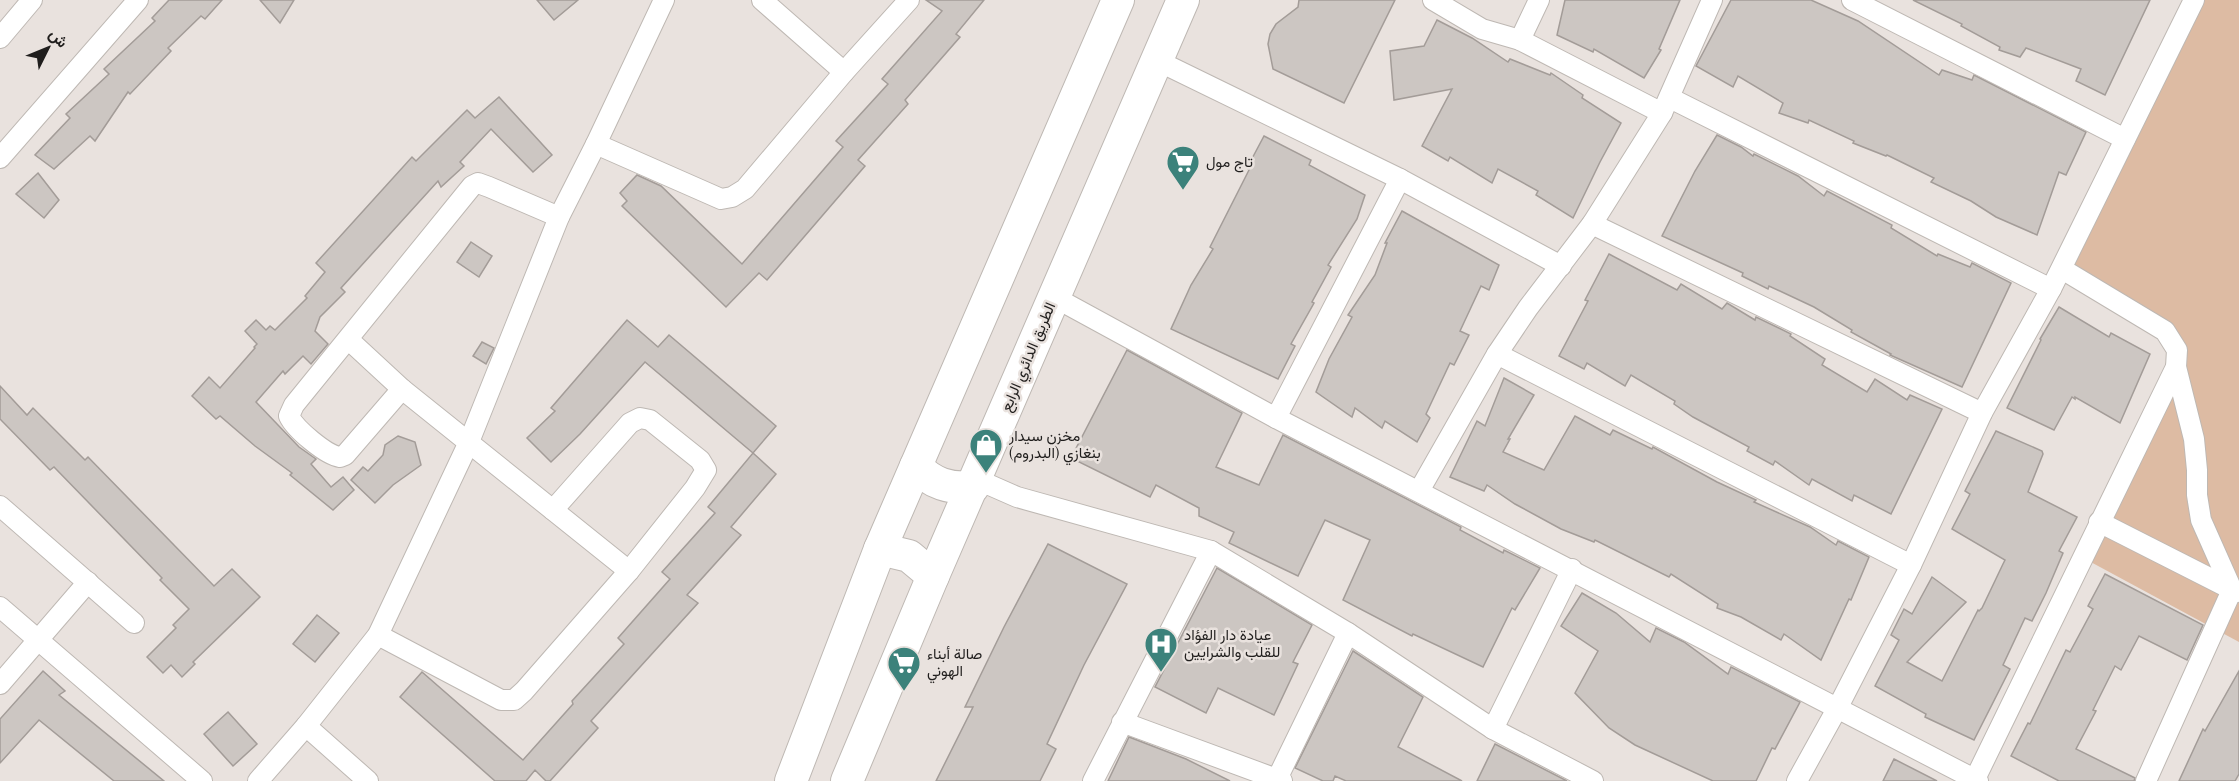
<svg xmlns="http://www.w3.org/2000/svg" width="2239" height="781" font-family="'Playfair Display',Vazirmatn,serif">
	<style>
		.green { fill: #ddbba3 }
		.building { fill: #ccc6c2; stroke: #a39c98; stroke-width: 1.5 }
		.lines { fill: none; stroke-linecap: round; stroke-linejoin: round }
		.street-casing { stroke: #beb8b3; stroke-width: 22 }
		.primary-casing { stroke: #beb8b3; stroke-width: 34 }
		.street { stroke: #fff; stroke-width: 20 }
		.primary { stroke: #fff; stroke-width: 32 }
		.labels { text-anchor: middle; stroke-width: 5; stroke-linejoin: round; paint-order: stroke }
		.poi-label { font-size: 15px; fill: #201e1d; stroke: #e9e2de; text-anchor: start }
		.street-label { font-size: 15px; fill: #201e1d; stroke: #e9e2de }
	</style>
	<rect width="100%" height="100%" fill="#e9e2de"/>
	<polygon class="green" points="2195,0 2239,0 2239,642 2087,560 2179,349 2064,268"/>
	<g class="building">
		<polygon points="169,0 222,0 205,19 201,16 168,48 171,51 130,94 128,92 95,141 90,136 54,169 35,155 70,118 66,114 109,74 104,69 155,21 152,18"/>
		<polygon points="260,0 294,0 280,23"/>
		<polygon points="537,0 578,0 554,20"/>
		<polygon points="926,0 984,0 956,34 960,37 905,100 908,104 858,160 865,166 767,280 759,273 726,307 622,206 627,201 620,193 637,175 661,186 742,264 843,147 836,141 888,84 882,79 942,11"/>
		<polygon points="1299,0 1395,0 1344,103 1273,69 1268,44 1270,34 1276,24 1298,7"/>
		<polygon points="1565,0 1680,0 1659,49 1661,50 1644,78 1594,49 1593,52 1557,35"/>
		<polygon points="1731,0 1811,0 1858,21 1939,75 1942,70 1972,80 1974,75 2086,132 2066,175 2059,172 2037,235 1996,217 1971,201 1931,182 1934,178 1887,155 1886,156 1853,143 1854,141 1809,120 1808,123 1779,113 1783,103 1738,76 1733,87 1696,66"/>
		<polygon points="1913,0 2150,0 2105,95 2076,81 2081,69 2026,48 2020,57 1999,50 2000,47 1961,26 1962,24"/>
		<polygon points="1437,20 1472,38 1508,62 1510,59 1550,75 1551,73 1583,95 1582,98 1621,123 1600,162 1573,218 1536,195 1538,191 1498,169 1492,183 1450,157 1448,161 1422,146 1452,89 1394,100 1390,51 1424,46"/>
		<polygon points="499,97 552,155 533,172 491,129 460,162 464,166 441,187 438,181 341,288 345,292 320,317 315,331 328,344 311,364 303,356 285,374 283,371 256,402 299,447 316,459 311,464 331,487 343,477 354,490 333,510 290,475 292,473 255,446 220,416 216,419 192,396 209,377 220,388 255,348 254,347 257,344 245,331 256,320 266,330 270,326 275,330 307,298 305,296 325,272 316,263 412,157 416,161 467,110 475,118"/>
		<polygon points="1717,135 1741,147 1753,156 1754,154 1798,176 1824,196 1827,191 1892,225 1891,228 1937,256 1938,254 1970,267 1972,263 2011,283 1962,387 1890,355 1891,354 1851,332 1852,330 1814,307 1769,286 1768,289 1742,276 1743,273 1662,236 1695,171"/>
		<polygon points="1264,136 1311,160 1309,165 1365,195 1357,219 1328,265 1331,267 1312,302 1314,303 1291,344 1295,346 1278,379 1171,329 1191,285 1213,249 1210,247 1249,170 1247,168"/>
		<polygon points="38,173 59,200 44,218 16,194"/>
		<polygon points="1402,211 1499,265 1489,290 1481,286 1460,331 1469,335 1454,365 1450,363 1426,414 1430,418 1417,442 1385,421 1382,428 1355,408 1352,417 1316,392 1329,359 1352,317 1348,315 1375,275 1387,243 1385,243"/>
		<polygon points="471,242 492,256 479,277 457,262"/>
		<polygon points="1609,254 1677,290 1681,284 1722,309 1727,303 1755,320 1756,317 1791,334 1790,336 1825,359 1822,365 1867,392 1875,379 1907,400 1910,395 1942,409 1891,514 1854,495 1852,501 1812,479 1809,485 1775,461 1773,465 1747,451 1749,447 1693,417 1674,404 1675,401 1631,375 1625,386 1587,363 1584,369 1559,356 1588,301 1585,300"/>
		<polygon points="2059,307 2109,337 2111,333 2150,354 2120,423 2075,397 2075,399 2072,397 2054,430 2007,408 2041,340 2040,339"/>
		<polygon points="627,320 658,347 669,335 776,426 753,453 645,362 580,434 551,462 527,438 555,411 551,408"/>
		<polygon points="482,342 494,348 486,364 473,356"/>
		<polygon points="1127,350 1242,413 1216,467 1259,485 1283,435 1461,527 1460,530 1503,553 1504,550 1540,568 1515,610 1512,608 1483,667 1413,634 1412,636 1343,600 1370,540 1325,520 1298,576 1229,543 1234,532 1199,516 1199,508 1156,485 1150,497 1071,458"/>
		<polygon points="1504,378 1534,395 1508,439 1510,439 1503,452 1544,470 1575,416 1610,435 1613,430 1652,449 1653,447 1717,482 1756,500 1754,502 1810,527 1836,545 1838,541 1869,557 1851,600 1849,599 1821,660 1784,634 1781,640 1741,617 1717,608 1718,604 1671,574 1669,577 1595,540 1594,542 1561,529 1515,504 1487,485 1484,491 1450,477 1477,421 1485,426"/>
		<polygon points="0,386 27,415 33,408 85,460 88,457 214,586 232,569 260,597 193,662 195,664 182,677 171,665 163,673 147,657 176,628 173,625 189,609 160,580 162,578 54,467 50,470 0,419"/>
		<polygon points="1996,431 2042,451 2043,454 2028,492 2077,517 2059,551 2063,553 2046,593 2032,621 2025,618 2003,665 2010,669 1974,740 1925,717 1926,714 1875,686 1899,640 1891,635 1904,609 1912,614 1932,577 1966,602 1907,662 1942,681 1978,610 1979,611 1982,608 2003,564 2005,560 1952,529 1970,494 1965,491"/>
		<polygon points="398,436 415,442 421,465 393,485 375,503 351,480 363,467 368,471 383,455 385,445"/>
		<polygon points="753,453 776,474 731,527 741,535 687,595 698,603 591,721 598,728 550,781 546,781 535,770 526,781 495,781 400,697 422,672 523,760 573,704 572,701 624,644 618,638 670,579 662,572 715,513 708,507"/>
		<polygon points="1048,544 1127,584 1084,665 1047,744 1056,749 1040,781 936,781 973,707 965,707 1004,627"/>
		<polygon points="1217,568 1312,625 1293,662 1298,664 1274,715 1218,688 1206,713 1155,687"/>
		<polygon points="2105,574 2203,625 2187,660 2139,636 2121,670 2115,666 2093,710 2096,711 2076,749 2135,778 2134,781 2059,781 2011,756 2028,723 2030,724 2066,650 2070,652 2093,609 2088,606"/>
		<polygon points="1582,593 1616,613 1650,642 1656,628 1684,642 1728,674 1731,667 1800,702 1775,749 1772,748 1756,781 1713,781 1635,745 1609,728 1575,693 1598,651 1561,626"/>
		<polygon points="317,615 339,633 315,662 293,644"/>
		<polygon points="1353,651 1423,697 1398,747 1462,781 1346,781 1335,776 1333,781 1323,781 1295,768"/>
		<polygon points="43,671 65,691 59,695 164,781 114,781 39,720 0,763 0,719"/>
		<polygon points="2239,671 2239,774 2235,781 2179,781 2203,729 2205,731"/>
		<polygon points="228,712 257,744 233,766 204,734"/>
		<polygon points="1129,737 1186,759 1230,781 1108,781"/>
		<polygon points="1495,744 1567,781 1477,781"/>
		<polygon points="1894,759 1937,781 1883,781"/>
	</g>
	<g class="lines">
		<g class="street-casing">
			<g id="street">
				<polyline points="762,0 844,72"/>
				<polyline points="1433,0 1482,29 1520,40 1662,113"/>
				<polyline points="1852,0 2125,139"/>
				<polyline points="0,38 32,0"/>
				<polyline points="1520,40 1539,0"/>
				<polyline points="1158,61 1400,179 1561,266"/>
				<polyline points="1670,98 2051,289"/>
				<polyline points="596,144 721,199 732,197 745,189 844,72 909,0"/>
				<polyline points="0,158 138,0"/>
				<polyline points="1592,224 1982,413"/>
				<polyline points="1054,297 1276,418 1978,781"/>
				<polyline points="349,340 402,389 629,571"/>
				<polyline points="1497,354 1911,565"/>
				<path d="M402,389l-57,66 -5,2c-14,-2 -45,-28 -51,-41l5,-11 178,-219 6,-3 11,4 70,30"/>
				<polyline points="1276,418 1400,179"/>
				<polyline points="976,479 1017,497 1211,551 1348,633 1493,729 1593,781"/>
				<polyline points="1419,491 1497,354 1528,308 1592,224 1662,113 1712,0"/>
				<polyline points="0,506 134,623"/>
				<polyline points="2099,522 2237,592"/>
				<polyline points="0,607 202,781"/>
				<polyline points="378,635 501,700 514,700 524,691 629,571 695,488 706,470 700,460 650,420 640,418 630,423 553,510"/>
				<polyline points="0,684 88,582"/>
				<polyline points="1122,722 1282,781"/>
				<polyline points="306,726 368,781"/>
				<polyline points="1493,729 1572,569"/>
				<polyline points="1975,779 2176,367 2177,350 2165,331 2062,269"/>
				<polyline points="258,781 306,726 378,635 469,442 559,217 596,144 664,0"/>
				<polyline points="1093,781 1211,551"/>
				<polyline points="1276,781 1348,633"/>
				<polyline points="1797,781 1838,707 1911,565 1982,413 2051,289 2194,0"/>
				<polyline points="2146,781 2232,590 2201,520 2197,495 2197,470 2194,439 2176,367"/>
			</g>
		</g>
		<g class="primary-casing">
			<g id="primary">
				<path d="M916,466c16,18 34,23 57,21"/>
				<polyline points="880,549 909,556 933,576"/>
				<polyline points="791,781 880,549 1118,0"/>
				<polyline points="847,781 933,576 1183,0"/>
			</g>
		</g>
		<use href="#street" class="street"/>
		<use href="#primary" class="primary"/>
	</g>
	<defs>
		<g id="supermarket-pin" transform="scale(1.725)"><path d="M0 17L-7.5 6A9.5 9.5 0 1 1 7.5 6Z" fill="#3c827b" stroke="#e9e2de"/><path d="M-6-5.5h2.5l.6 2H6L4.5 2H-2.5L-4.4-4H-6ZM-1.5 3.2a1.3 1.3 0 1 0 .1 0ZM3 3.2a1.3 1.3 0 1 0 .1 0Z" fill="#fff"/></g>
		<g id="shop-pin" transform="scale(1.725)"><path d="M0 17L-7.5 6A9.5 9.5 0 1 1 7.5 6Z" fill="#3c827b" stroke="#e9e2de"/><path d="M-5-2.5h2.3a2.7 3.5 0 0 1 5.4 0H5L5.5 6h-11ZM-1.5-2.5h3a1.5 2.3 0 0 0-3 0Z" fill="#fff"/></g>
		<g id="hospital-pin" transform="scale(1.725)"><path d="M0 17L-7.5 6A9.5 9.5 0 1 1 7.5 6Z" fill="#3c827b" stroke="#e9e2de"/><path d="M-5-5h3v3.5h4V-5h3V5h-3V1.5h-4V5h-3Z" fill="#fff"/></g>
	</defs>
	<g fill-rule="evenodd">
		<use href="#supermarket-pin" x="1183" y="162"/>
		<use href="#shop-pin" x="986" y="445"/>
		<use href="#hospital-pin" x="1161" y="644"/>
		<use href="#supermarket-pin" x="904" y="663"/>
	</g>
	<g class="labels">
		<g class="poi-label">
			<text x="1206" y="167">تاج مول</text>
			<text x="1009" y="441">مخزن سيدار<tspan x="1009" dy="17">بنغازي (البدروم)</tspan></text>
			<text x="1184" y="640">عيادة دار الفؤاد<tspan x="1184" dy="17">للقلب والشرايين</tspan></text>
			<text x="927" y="659">صالة أبناء<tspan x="927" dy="17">الهوني</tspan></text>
		</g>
		<g class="street-label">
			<text transform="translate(1028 357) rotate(-67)" y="5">الطريق الدائري الرابع</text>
		</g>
	</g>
	<g transform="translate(48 48) rotate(47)" stroke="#e9e2de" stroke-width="4.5" paint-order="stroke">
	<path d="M0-4.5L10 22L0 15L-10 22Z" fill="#201e1d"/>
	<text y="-9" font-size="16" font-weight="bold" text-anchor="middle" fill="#201e1d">ش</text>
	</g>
</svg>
